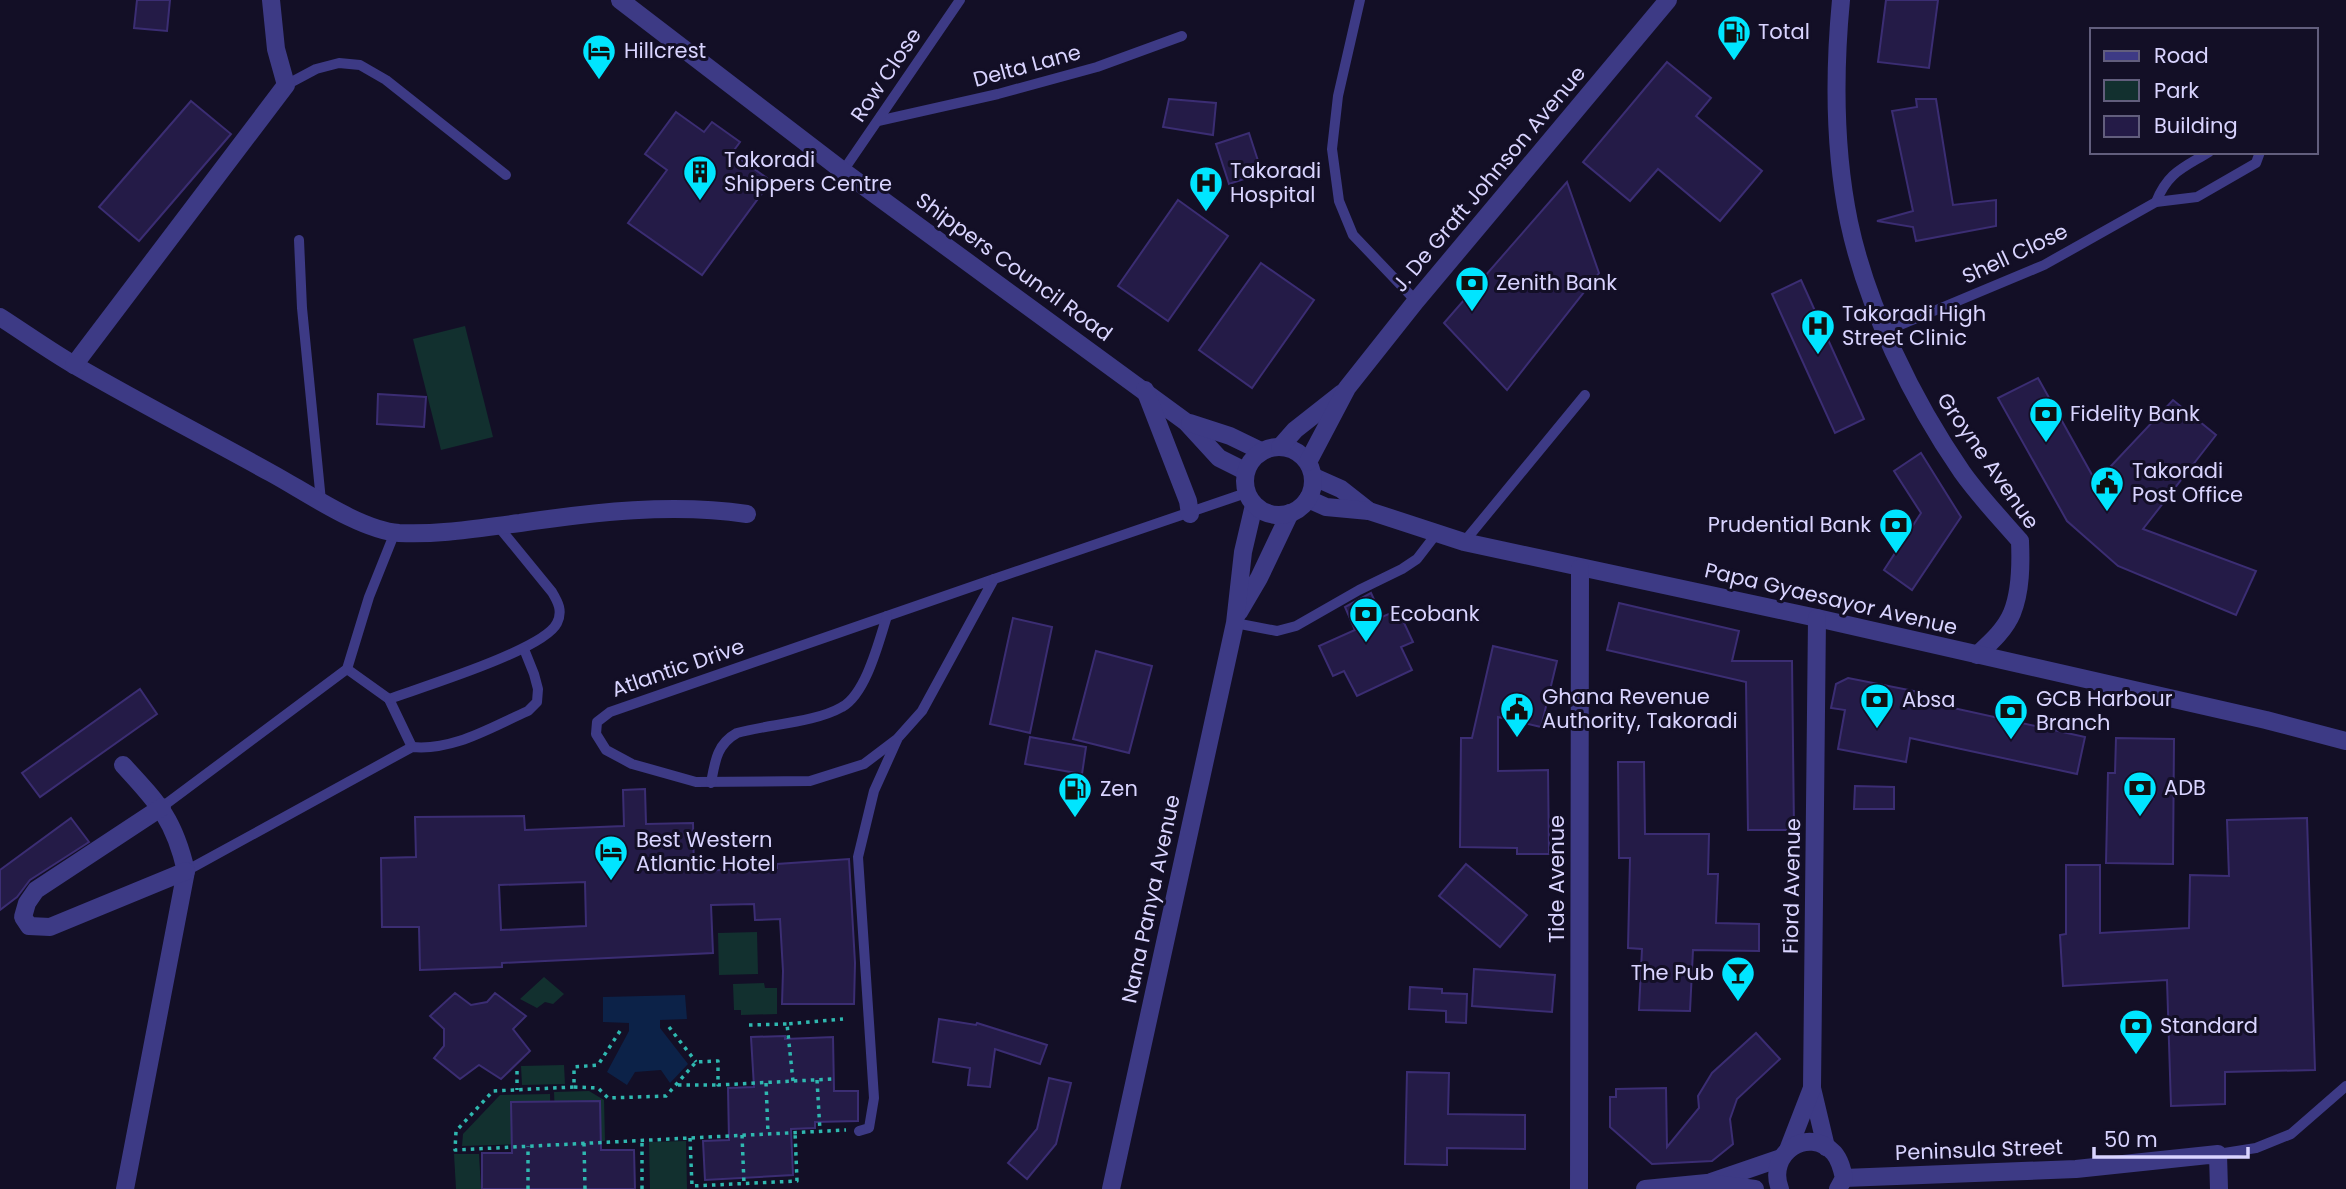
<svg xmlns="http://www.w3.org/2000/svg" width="2346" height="1189" font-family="Poppins,sans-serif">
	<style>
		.green { fill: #12302f }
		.water { fill: #0c2248 }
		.building { fill: #241b47; stroke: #3b2d73; stroke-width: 2; fill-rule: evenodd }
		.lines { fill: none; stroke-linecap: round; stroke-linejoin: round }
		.path { stroke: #2fb8b0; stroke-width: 3.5; stroke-dasharray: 3.5 5; stroke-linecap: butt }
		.service { stroke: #3d3a85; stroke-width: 10 }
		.minor { stroke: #3d3a85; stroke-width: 18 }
		.tertiary { stroke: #3d3a85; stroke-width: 18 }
		.labels { text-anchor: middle; stroke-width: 6; stroke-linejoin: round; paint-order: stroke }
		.poi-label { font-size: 21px; fill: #d9d4ff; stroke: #130f26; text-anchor: start }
		.street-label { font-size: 21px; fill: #d9d4ff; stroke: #130f26 }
	</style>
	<rect width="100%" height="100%" fill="#130f26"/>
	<g class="green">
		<polygon points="465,326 493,437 441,450 413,339"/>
		<polygon points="757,932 758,974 719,975 718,933"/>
		<polygon points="544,977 564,994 553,1004 545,1002 537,1008 520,999"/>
		<polygon points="764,983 765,988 777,988 777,1014 741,1015 741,1010 734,1010 733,984"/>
		<polygon points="564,1065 565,1084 522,1085 521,1066"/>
		<polygon points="589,1091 604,1100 605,1141 556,1142 554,1092"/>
		<polygon points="550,1094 551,1143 462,1146 463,1134 500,1095"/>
		<polygon points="686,1141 687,1189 650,1189 649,1142"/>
		<polygon points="454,1154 479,1154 481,1189 456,1189"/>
	</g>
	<polygon class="water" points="685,995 687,1019 660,1020 660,1028 688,1064 670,1083 661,1070 635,1072 627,1085 607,1072 629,1031 629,1023 603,1022 603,997"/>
	<g class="building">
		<polygon points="137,0 170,0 167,31 134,28"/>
		<polygon points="1886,0 1938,0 1929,68 1878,62"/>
		<polygon points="1667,62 1711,98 1696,116 1762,171 1720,221 1658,169 1630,201 1583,162"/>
		<polygon points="1169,99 1216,103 1213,135 1163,127"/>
		<polygon points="1916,99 1936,99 1953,205 1996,200 1996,226 1916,241 1913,227 1877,221 1913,211 1892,111 1917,107"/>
		<polygon points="191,101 231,134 139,241 99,207"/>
		<polygon points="676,112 704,132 712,122 740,142 732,153 771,181 702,275 628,223 667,170 645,154"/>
		<polygon points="1249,133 1262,173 1229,184 1216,144"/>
		<polygon points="1567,182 1599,273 1507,390 1444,323"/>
		<polygon points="1178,200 1228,236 1168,321 1118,286"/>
		<polygon points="1261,263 1314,300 1252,388 1199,350"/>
		<polygon points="1801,280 1864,419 1835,433 1772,294"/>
		<polygon points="2038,378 2096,482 2173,400 2216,435 2143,529 2256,571 2236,615 2118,566 2067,521 1998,398"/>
		<polygon points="378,394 426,397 424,427 377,424"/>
		<polygon points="1921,453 1961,517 1912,590 1884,570 1921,513 1894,471"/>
		<polygon points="1371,593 1382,617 1398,610 1413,642 1401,647 1412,670 1357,696 1344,671 1333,676 1319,646 1355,630 1345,607"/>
		<polygon points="1619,603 1739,631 1732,661 1792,661 1794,830 1748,830 1746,682 1607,650"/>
		<polygon points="1013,618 1052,627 1030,733 990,724"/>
		<polygon points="1493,646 1557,661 1541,727 1498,717 1498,771 1548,770 1549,854 1517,854 1517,848 1460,847 1461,738 1472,738"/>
		<polygon points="1096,651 1152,666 1129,753 1073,739"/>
		<polygon points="1848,678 1919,692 1917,700 2085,737 2077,774 1910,738 1906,762 1838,749 1845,710 1831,708 1836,684"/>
		<polygon points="140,689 157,714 40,797 22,773"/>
		<polygon points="1030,737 1086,747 1082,774 1025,764"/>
		<polygon points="2116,738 2174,739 2173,864 2106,863 2108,773 2115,773"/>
		<polygon points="1618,762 1644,762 1645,834 1709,834 1708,874 1718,874 1716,923 1759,924 1759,951 1693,950 1690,1011 1639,1010 1642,949 1628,948 1630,858 1619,858"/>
		<polygon points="1855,786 1894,787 1894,809 1854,809"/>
		<path d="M645,789l1,35 47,-1 1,48 83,-3v-4l72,-5 6,104 -1,41h-72l1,-33 -3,-52 -25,1 -1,-16 -43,1 2,48 -211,10v4l-82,3 -1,-43h-37l-1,-69 35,-1 -1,-40 109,-1 1,14 99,-4 -1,-36zM585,882l1,44 -85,4 -2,-45z"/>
		<polygon points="71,818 89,842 30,880 17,897 0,910 0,870"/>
		<polygon points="2307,818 2315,1070 2225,1072 2225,1104 2171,1106 2167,980 2063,986 2060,935 2066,934 2066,865 2100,865 2100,933 2189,928 2190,875 2229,876 2227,820"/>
		<polygon points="1466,864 1527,915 1500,947 1439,896"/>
		<polygon points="1474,969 1555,975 1552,1012 1472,1006"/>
		<polygon points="1410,987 1442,989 1442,993 1467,994 1466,1023 1446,1022 1446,1011 1409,1009"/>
		<polygon points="455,993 471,1005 487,1002 495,993 526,1016 513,1029 530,1051 501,1079 479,1065 460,1079 434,1058 444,1046 444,1029 430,1016"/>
		<polygon points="939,1019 976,1025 977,1023 1047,1045 1040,1064 995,1049 990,1087 968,1085 970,1068 933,1062"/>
		<polygon points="1756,1033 1780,1059 1737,1099 1730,1119 1733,1144 1712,1161 1652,1164 1610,1127 1610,1097 1616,1097 1616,1089 1666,1088 1667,1147 1699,1108 1698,1096 1712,1073"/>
		<polygon points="785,1036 785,1039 833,1037 834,1091 858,1091 858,1121 815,1122 815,1128 791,1129 793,1175 705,1180 703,1141 729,1140 728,1088 754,1087 751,1037"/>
		<polygon points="1407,1072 1449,1073 1448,1114 1525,1115 1525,1149 1447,1148 1447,1165 1405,1164"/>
		<polygon points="1049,1078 1071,1083 1056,1144 1027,1179 1008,1163 1037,1129"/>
		<polygon points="600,1101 601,1150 634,1150 635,1189 482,1189 482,1153 512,1153 511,1102"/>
	</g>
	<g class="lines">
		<g class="path">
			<polyline points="749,1025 787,1024"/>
			<polyline points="669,1027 696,1062"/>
			<polyline points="620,1031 598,1065 574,1067 574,1087 493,1091 456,1131 455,1150 846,1130"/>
			<polyline points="517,1071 517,1090"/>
			<polyline points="817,1080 820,1131"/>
			<polyline points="793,1081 787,1024 843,1019"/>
			<polyline points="766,1083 768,1133"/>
			<polyline points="678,1085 718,1085"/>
			<polyline points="574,1087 598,1088 608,1098 666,1096 696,1062 718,1061 718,1085 832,1079"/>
			<polyline points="742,1135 744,1184"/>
			<polyline points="690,1138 692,1186 797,1181 795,1132"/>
			<polyline points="584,1143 585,1189"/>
			<polyline points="528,1189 528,1146"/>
			<polyline points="642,1189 642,1140"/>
		</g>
		<g class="service">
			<polyline points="1360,0 1338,96 1332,149 1339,201 1353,235 1416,301"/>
			<polyline points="286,85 316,69 339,63 360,65 386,80 506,175"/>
			<polyline points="878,121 998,94 1097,67 1182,36"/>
			<polyline points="843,171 960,0"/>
			<path d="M2156,202c12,-30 27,-34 53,-50"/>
			<polyline points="299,240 302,308 321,501"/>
			<polyline points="1886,331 2044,265 2156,202 2197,197 2256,163 2260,152"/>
			<polyline points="1464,542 1585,395"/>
			<polygon points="994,579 922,711 897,739 864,764 810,781 696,782 632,764 606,750 596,734 597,722 610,712"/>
			<polyline points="994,579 1246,493"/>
			<polyline points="1235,623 1277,631 1296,626 1359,590 1402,569 1417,559 1437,533"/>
			<polyline points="347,669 389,699 412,747"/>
			<path d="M389,699c33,-12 155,-49 168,-76 6,-12 1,-21 -5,-31l-54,-66"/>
			<path d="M711,783c4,-22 6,-39 26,-50 32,-9 77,-10 105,-26 24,-13 37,-66 45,-91"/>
			<polyline points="162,807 347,669 369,597 395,532"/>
			<path d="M186,871l226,-124c42,4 79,-20 116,-36l9,-9 1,-13 -4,-15 -10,-25"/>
			<polyline points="859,1131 869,1128 874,1098 858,857 874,791 897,740"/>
			<polyline points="2218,1154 2256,1148 2291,1134 2346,1086"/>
		</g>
		<g class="minor">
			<path d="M1841,0c-7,73 -7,149 8,222 18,85 64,179 113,250 17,24 39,47 58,69 1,23 1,50 -8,72 -7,17 -22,30 -35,42"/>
			<path d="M0,317c25,16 50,34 76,49 64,37 130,71 195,107 35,19 89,57 128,60 42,2 80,-5 121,-10 74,-11 153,-20 227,-9"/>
			<polyline points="74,365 286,85 276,49 271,0"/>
			<polyline points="1314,477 1341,489 1369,511"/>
			<polyline points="1308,499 1326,507 1369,511 1464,542 1817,618 2266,720 2346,741"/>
			<polyline points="1239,612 1259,578 1290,513"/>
			<path d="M123,765c35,38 51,54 63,106l-61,318"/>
			<polyline points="162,807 36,890 27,903 23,917 29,926 50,927 186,871"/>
			<polyline points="1812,1088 1826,1147"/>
			<polyline points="1788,1150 1812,1088 1817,618"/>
			<polyline points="1844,1178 2076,1169 2218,1154 2219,1189"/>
			<polyline points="1711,1182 1781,1158"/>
			<polyline points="1111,1189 1235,623 1243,552 1254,505"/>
			<polyline points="1579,1189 1580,568"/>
			<polyline points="1645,1189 1707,1183 1755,1189"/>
			<path d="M1780,1189c-14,-35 28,-64 54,-36 6,7 8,16 10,25l-6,11"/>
		</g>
		<g class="tertiary">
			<polyline points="620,0 843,171 1186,422 1219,458 1245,471"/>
			<polyline points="1145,390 1188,501 1190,514"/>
			<polyline points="1190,423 1230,436 1261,451"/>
			<circle cx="1279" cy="481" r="34"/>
			<polyline points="1280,447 1295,430 1342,393"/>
			<polyline points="1308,462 1347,388 1416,301 1668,0"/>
		</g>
	</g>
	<defs>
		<g id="fuel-pin" transform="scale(1.75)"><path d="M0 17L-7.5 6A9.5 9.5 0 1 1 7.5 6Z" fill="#00e5ff" stroke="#130f26"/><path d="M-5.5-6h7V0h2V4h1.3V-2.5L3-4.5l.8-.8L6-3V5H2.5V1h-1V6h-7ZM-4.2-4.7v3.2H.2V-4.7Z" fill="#111"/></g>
		<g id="hotel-pin" transform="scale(1.75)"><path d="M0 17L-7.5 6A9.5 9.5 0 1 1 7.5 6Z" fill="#00e5ff" stroke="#130f26"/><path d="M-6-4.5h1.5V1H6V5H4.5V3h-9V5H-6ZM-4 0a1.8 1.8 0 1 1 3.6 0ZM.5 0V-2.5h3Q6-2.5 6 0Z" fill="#111"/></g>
		<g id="building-pin" transform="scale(1.75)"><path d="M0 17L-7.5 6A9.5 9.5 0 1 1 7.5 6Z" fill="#00e5ff" stroke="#130f26"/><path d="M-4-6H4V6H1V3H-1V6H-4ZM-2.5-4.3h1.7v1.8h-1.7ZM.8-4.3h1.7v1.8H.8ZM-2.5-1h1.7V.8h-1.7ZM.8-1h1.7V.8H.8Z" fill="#111"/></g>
		<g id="hospital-pin" transform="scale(1.75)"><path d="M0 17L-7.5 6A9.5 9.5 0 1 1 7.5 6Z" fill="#00e5ff" stroke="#130f26"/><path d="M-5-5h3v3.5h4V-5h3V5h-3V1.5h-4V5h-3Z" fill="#111"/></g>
		<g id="bank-pin" transform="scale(1.75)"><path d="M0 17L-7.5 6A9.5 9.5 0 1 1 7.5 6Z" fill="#00e5ff" stroke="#130f26"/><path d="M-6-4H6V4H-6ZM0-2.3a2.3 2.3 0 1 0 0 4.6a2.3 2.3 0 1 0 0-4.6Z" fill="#111"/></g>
		<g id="civic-pin" transform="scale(1.75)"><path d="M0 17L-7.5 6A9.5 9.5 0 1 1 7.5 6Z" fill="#00e5ff" stroke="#130f26"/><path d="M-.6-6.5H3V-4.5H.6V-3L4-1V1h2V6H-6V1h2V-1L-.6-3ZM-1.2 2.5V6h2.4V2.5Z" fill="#111"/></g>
		<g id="bar-pin" transform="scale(1.75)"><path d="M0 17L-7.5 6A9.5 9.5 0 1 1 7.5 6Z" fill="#00e5ff" stroke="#130f26"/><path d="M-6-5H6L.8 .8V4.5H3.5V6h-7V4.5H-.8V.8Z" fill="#111"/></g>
	</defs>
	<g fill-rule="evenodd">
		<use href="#fuel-pin" x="1734" y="32"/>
		<use href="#hotel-pin" x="599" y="51"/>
		<use href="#building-pin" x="700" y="172"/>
		<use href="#hospital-pin" x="1206" y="183"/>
		<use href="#bank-pin" x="1472" y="283"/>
		<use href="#hospital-pin" x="1818" y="326"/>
		<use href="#bank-pin" x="2046" y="414"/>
		<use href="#civic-pin" x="2107" y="483"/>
		<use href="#bank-pin" x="1896" y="525"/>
		<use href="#bank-pin" x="1366" y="614"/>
		<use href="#bank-pin" x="1877" y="700"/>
		<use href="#civic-pin" x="1517" y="709"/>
		<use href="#bank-pin" x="2011" y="711"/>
		<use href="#bank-pin" x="2140" y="788"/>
		<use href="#fuel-pin" x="1075" y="789"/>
		<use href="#hotel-pin" x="611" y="852"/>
		<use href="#bar-pin" x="1738" y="973"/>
		<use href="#bank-pin" x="2136" y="1026"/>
	</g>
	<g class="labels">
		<g class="poi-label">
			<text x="1758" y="39">Total</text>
			<text x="624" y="58">Hillcrest</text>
			<text x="724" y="167">Takoradi<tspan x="724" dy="24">Shippers Centre</tspan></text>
			<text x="1230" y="178">Takoradi<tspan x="1230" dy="24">Hospital</tspan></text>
			<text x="1496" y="290">Zenith Bank</text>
			<text x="1842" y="321">Takoradi High<tspan x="1842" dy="24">Street Clinic</tspan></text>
			<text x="2070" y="421">Fidelity Bank</text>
			<text x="2132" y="478">Takoradi<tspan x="2132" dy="24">Post Office</tspan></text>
			<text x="1871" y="532" text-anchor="end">Prudential Bank</text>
			<text x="1390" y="621">Ecobank</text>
			<text x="1542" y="704">Ghana Revenue<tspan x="1542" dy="24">Authority, Takoradi</tspan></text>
			<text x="2036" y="706">GCB Harbour<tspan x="2036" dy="24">Branch</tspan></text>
			<text x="1902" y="707">Absa</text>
			<text x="2164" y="795">ADB</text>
			<text x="1100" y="796">Zen</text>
			<text x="636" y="847">Best Western<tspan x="636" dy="24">Atlantic Hotel</tspan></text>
			<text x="1714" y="980" text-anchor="end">The Pub</text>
			<text x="2160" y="1033">Standard</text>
		</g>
		<g class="street-label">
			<text transform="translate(1027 66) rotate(-15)" y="7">Delta Lane</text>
			<text transform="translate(886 75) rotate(-56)" y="7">Row Close</text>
			<text transform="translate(1489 179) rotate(-50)" y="7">J. De Graft Johnson Avenue</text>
			<text transform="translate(2015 254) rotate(-25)" y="7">Shell Close</text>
			<text transform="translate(1014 267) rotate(36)" y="7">Shippers Council Road</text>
			<text transform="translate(1988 461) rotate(55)" y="7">Groyne Avenue</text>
			<text transform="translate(1831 599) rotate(13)" y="7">Papa Gyaesayor Avenue</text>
			<text transform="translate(678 668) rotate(-19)" y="7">Atlantic Drive</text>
			<text transform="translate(1557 879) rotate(-90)" y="7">Tide Avenue</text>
			<text transform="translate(1792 886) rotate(-89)" y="7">Fiord Avenue</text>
			<text transform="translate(1151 899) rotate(-78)" y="7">Nana Panya Avenue</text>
			<text transform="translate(1979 1150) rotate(-2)" y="7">Peninsula Street</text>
		</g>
	</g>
	<rect x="2090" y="28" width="228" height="126" fill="#130f26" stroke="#625e7d" stroke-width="2"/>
	<rect x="2104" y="51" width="35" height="10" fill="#3d3a85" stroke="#625e7d" stroke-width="2"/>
	<text x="2154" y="63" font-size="21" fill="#d9d4ff">Road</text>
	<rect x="2104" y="80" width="35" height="21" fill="#12302f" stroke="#625e7d" stroke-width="2"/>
	<text x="2154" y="98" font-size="21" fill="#d9d4ff">Park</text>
	<rect x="2104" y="116" width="35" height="21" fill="#241b47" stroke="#625e7d" stroke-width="2"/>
	<text x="2154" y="133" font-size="21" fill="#d9d4ff">Building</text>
	<path d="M2094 1147v10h154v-10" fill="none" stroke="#d9d4ff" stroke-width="3.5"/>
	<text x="2104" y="1147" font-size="21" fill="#d9d4ff" stroke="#130f26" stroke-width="5" paint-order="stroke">50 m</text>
</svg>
